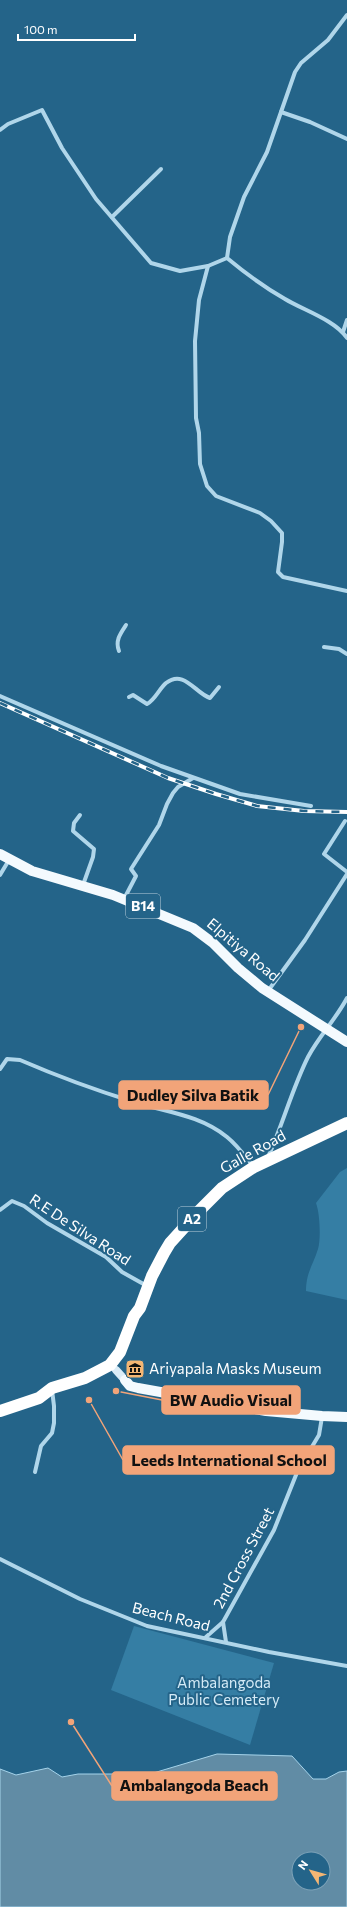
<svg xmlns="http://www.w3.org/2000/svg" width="347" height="1907" font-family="Commissioner,sans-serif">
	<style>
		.green { fill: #357ea4 }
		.water { fill: #618ca5; stroke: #a5d3ea; fill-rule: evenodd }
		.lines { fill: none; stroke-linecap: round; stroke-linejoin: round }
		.street { stroke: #b0d6ea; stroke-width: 4 }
		.secondary { stroke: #dbedf8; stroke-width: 8 }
		.primary { stroke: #f4fafe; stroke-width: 10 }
		.highway { stroke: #fff; stroke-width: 12 }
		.rail-casing { stroke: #fff; stroke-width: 4 }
		.rail { stroke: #246489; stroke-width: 2.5; stroke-dasharray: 8; stroke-linecap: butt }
		.labels { text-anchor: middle; stroke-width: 4; stroke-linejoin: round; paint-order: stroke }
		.shield { fill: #246489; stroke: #bdd0dc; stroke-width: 1 }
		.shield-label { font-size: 14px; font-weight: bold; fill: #fff }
		.street-label { font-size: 15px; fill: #fff; stroke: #246489 }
		.poi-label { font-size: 15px; fill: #fff; stroke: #246489; text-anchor: start }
		.park-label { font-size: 15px; fill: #d5ebf7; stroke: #246489 }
		.leader { fill: none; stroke: #f2a479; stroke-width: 1.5 }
		.callout-dot { fill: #f2a479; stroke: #246489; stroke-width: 1.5 }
		.callout { fill: #f2a479; stroke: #f2a479; stroke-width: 1.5 }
		.callout-label { font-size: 16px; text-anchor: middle; font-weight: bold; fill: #111 }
	</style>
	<rect width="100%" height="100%" fill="#246489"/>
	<g class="green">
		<path d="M347,1168v132l-41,-9c0,-18 7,-26 12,-42 3,-10 2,-35 -2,-46l24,-31z"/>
		<polygon points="134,1626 274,1663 250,1745 111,1690"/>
	</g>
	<path class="water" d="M217,1754l75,2 21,23h13l13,-7 8,-1v136h-347v-138l16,6 32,-7 14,9 16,-3h72zM299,1859h24v24h-24z"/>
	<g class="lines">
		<g class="street">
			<polyline points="281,112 295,72 301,63 328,40 347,15"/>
			<polyline points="0,130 8,124 42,110 62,148 96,199 151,263 180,271 208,266 227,258"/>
			<path d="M347,139l-37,-17 -29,-10 -14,40 -23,45 -14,40 -3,21c18,15 37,29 58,41 18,11 50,21 62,39"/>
			<polyline points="112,217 161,169"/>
			<polyline points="208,266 199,300 195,341 196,418 199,433 200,464 207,486 216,496 260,513 271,521 282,533 282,542 278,572 283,577 347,591"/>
			<polyline points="343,332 347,320"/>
			<polyline points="324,647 339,649 347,654"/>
			<path d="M119,651c-4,-10 1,-17 7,-26"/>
			<polyline points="0,696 161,766 240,794 311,806"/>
			<path d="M129,697l4,-2 14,9c8,-4 12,-15 19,-21 18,-14 29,10 44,15l9,-11"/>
			<polyline points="80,815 74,823 73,831 94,849 93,857 83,885"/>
			<polyline points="345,821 324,854 347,872"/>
			<polyline points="0,875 9,860"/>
			<polyline points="124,899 136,876 131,869 159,825 167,804 173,793 178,787 193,778"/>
			<polyline points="268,991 305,940 347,874"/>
			<path d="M0,1069l7,-10 13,1c37,16 75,30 114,42 32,10 66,13 93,35 10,8 18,19 26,29"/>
			<path d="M268,1157c15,-33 24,-68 40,-100 11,-21 28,-38 39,-59"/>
			<polyline points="0,1210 12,1201 24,1206 47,1223 106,1257 122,1272 147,1286"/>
			<polyline points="35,1472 41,1446 52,1433 54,1423 54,1406 52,1390"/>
			<polyline points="0,1559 80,1599 147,1626 269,1652 347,1666"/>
			<polyline points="223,1622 226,1642"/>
			<polyline points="206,1637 223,1622 274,1530 298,1470 319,1435 322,1417"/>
		</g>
		<polyline class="secondary" points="116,1370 125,1380"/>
		<g class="primary">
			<polyline points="0,854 32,871 113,895 193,928 213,943 238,968 262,988 347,1042"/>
			<polyline points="125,1380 130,1386 138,1388 266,1411 322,1416 347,1417"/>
		</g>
		<polyline class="highway" points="0,1411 39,1398 52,1388 85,1378 110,1365 120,1352 134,1316 140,1308 152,1276 164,1253 170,1243 200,1210 222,1188 254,1167 347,1123"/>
		<g class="rail-casing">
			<polyline id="rail" points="0,703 168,778 216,794 257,806 304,811 347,812"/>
		</g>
		<use href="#rail" class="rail"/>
	</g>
	<defs>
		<g id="museum-square" transform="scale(1)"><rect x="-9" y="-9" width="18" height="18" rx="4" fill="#f4b674" stroke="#246489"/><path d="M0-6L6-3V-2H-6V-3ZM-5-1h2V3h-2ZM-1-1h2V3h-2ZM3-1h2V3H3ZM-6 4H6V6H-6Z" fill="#111"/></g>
	</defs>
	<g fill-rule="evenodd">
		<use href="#museum-square" x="135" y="1369"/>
	</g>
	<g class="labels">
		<g class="shield">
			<rect x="126" y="894" width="34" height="24" rx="3"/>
			<rect x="178" y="1207" width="28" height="24" rx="3"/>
		</g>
		<g class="shield-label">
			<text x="143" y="911">B14</text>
			<text x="192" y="1224">A2</text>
		</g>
		<g class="street-label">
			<text transform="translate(243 950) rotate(40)" y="5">Elpitiya Road</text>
			<text transform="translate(253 1152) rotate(-29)" y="5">Galle Road</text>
			<text transform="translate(80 1230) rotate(33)" y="5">R.E De Silva Road</text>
			<text transform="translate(244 1558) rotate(-62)" y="5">2nd Cross Street</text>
			<text transform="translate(171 1617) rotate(14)" y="5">Beach Road</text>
		</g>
		<g class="poi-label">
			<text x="149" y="1374">Ariyapala Masks Museum</text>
		</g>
		<g class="park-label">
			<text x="224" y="1688">Ambalangoda<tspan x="224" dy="17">Public Cemetery</tspan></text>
		</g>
	</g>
	<path class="leader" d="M301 1027L268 1095M116 1391L162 1400M89 1400L123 1460M71 1722L112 1786"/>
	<g class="callout-dot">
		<circle cx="301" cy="1027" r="4"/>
		<circle cx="116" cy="1391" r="4"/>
		<circle cx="89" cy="1400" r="4"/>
		<circle cx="71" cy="1722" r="4"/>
	</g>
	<g class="callout">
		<rect x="119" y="1081" width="149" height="28" rx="4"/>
		<rect x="162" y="1386" width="138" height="28" rx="4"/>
		<rect x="123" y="1446" width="211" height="28" rx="4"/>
		<rect x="112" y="1772" width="165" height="28" rx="4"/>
	</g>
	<g class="callout-label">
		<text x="193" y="1101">Dudley Silva Batik</text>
		<text x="231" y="1406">BW Audio Visual</text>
		<text x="229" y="1466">Leeds International School</text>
		<text x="194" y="1791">Ambalangoda Beach</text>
	</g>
	<g transform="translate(311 1871) rotate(307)"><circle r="19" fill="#246489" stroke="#7ca2b8"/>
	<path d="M0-3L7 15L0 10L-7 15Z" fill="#f4b674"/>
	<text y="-6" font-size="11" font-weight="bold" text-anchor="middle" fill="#ffffff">N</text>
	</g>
	<path d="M18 34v6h117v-6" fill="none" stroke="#ffffff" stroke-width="2"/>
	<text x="24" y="34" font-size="12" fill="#ffffff" stroke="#246489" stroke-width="3" paint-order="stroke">100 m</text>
</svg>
